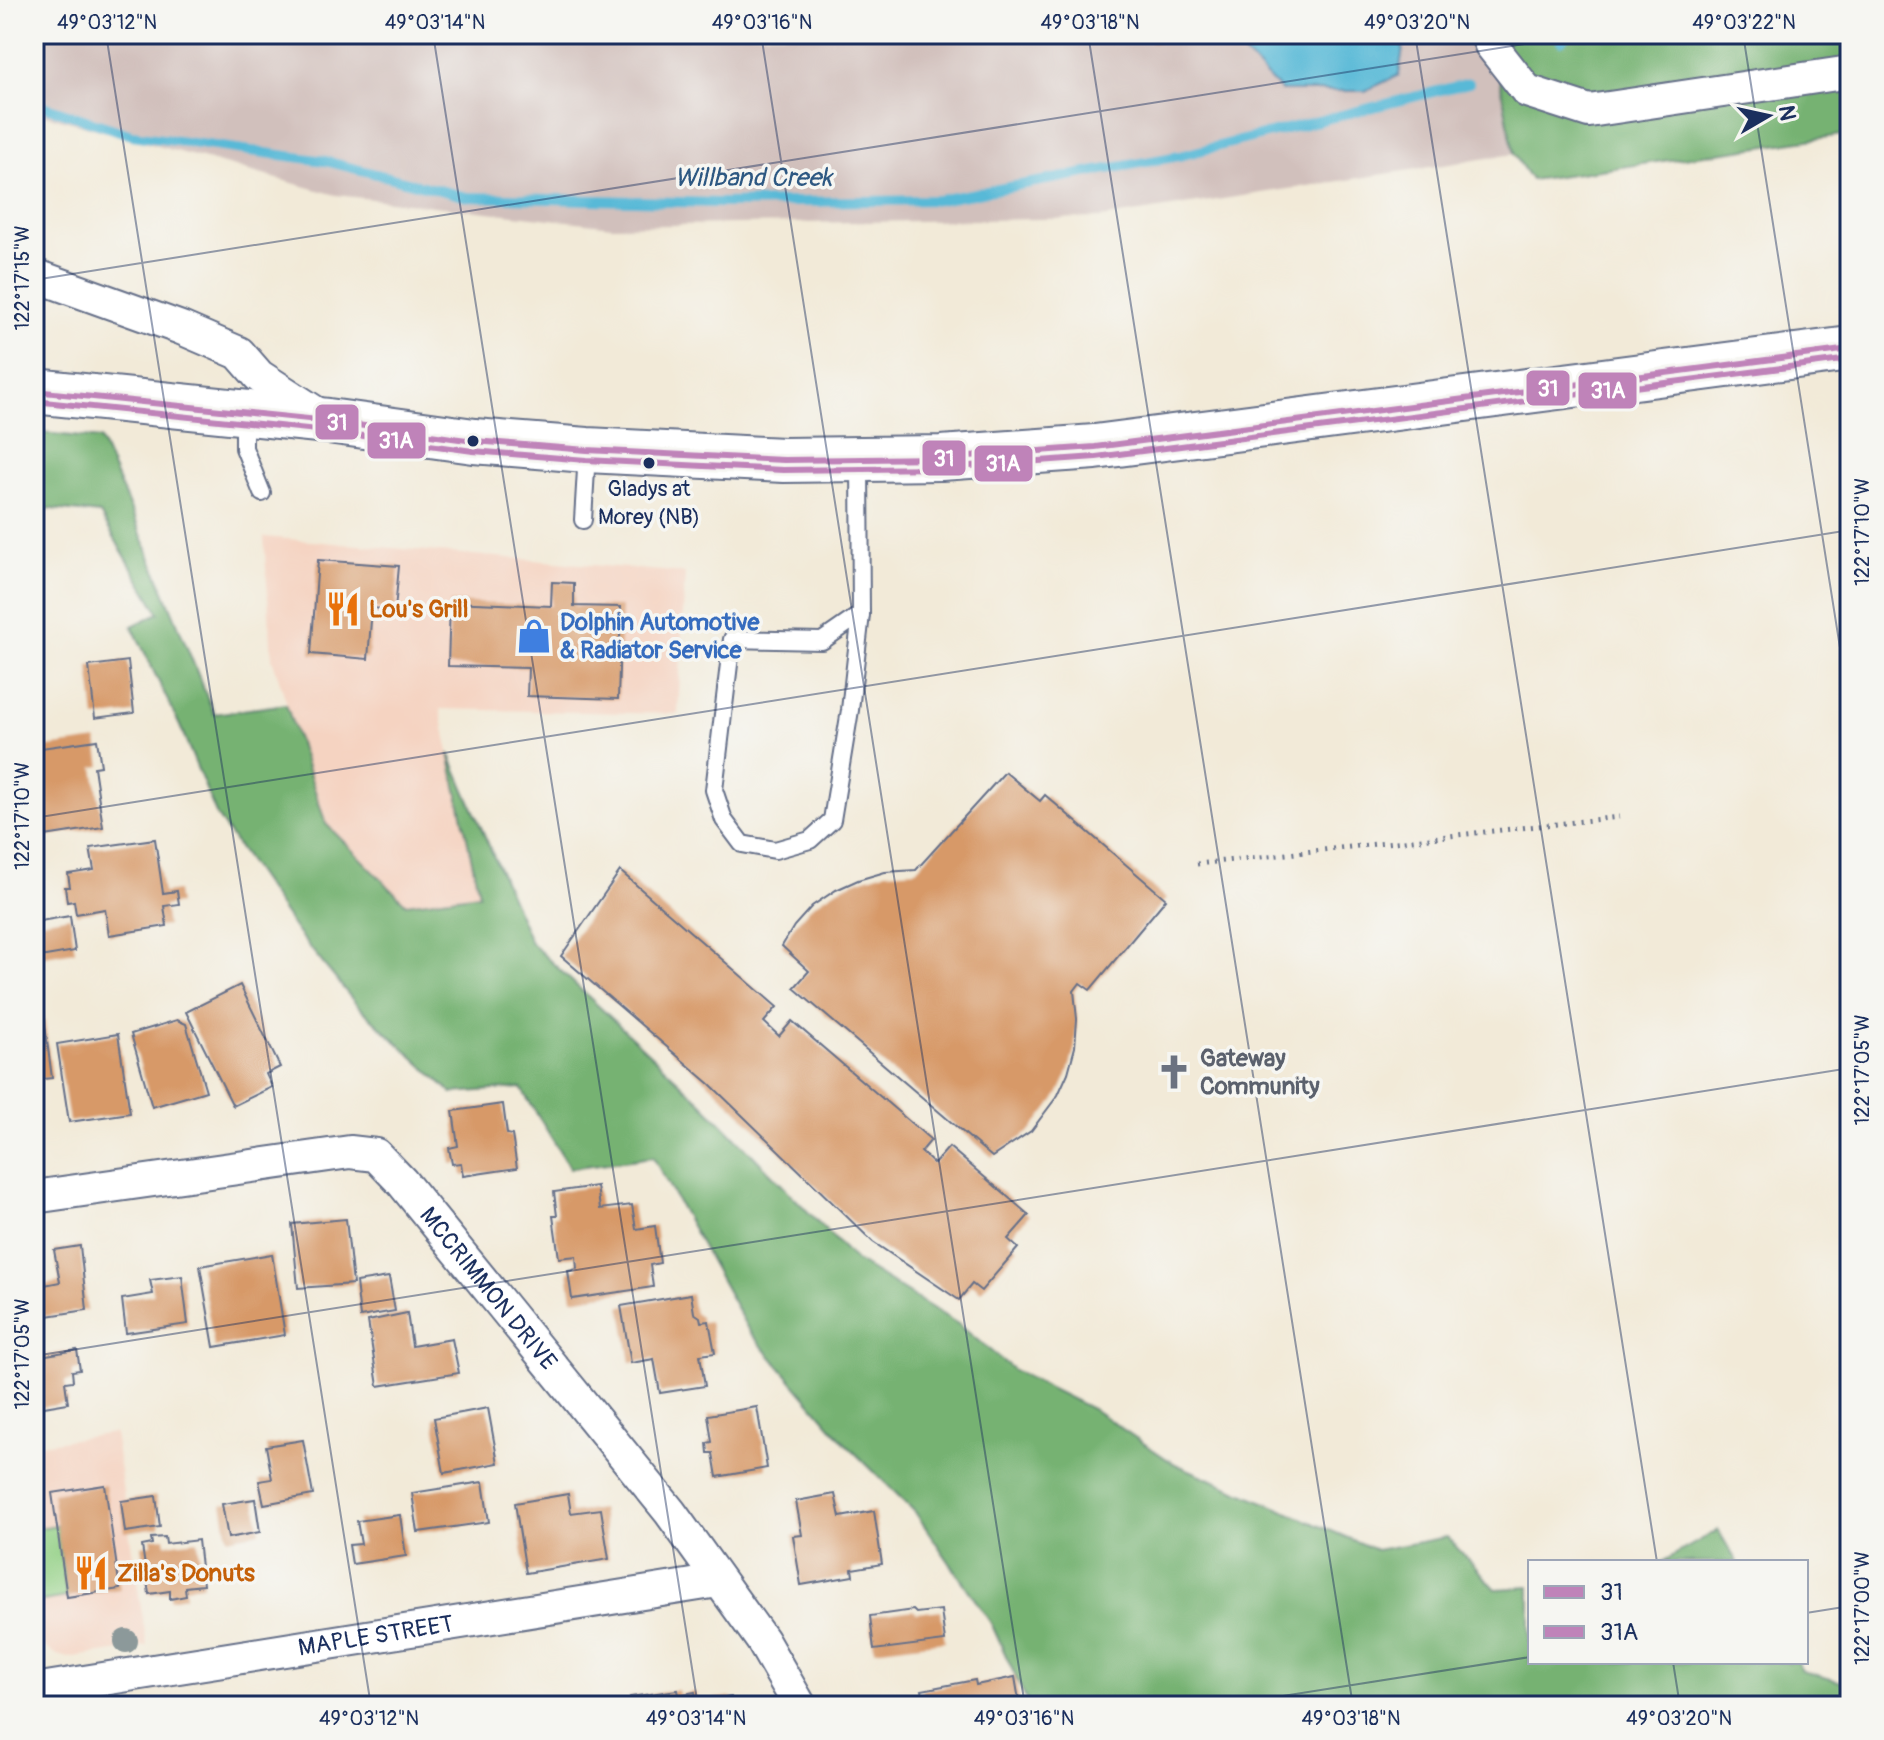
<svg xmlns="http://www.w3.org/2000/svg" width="1884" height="1740" font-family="Pangolin,sans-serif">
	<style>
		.built { fill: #f5d3c1 }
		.industrial { fill: #d1c0bc }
		.green { fill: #93d085; stroke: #578072; stroke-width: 2 }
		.forest { fill: #76b272; stroke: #487068; stroke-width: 2 }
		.water { fill: #58b9d7; stroke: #3a749a; stroke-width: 2 }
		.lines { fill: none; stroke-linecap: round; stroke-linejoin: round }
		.stream { stroke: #58b9d7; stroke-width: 10 }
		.building { fill: #d79968 }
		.lane-casing { stroke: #667089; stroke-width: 20 }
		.street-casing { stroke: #667089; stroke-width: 36 }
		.secondary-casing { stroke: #667089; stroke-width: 48 }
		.path { stroke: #667089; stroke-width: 5; stroke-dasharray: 2 6; stroke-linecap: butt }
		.lane { stroke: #fff; stroke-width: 16 }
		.street { stroke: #fff; stroke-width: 32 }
		.secondary { stroke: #fff; stroke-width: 44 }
		.bus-1-casing { stroke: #f6f6f2; stroke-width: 12 }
		.bus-2-casing { stroke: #f6f6f2; stroke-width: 12 }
		.bus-1 { stroke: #bf83b9; stroke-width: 6 }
		.bus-2 { stroke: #bf83b9; stroke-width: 6 }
		.tree { fill: #8c999a }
		.ticks { fill: none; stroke: #1b2f5e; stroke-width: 2; stroke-opacity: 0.45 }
		.bus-dot { fill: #1b2f5e; stroke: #f6f6f2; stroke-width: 3 }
		.labels { text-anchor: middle; stroke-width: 7; stroke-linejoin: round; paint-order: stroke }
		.bus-label { font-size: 22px; fill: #1b2f5e; stroke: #f6f6f2 }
		.food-label { font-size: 24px; font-weight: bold; fill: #c56008; stroke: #f6f6f2; text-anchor: start }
		.shop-label { font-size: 24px; font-weight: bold; fill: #366cbe; stroke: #f6f6f2; text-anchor: start }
		.worship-label { font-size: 24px; font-weight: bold; fill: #5b616d; stroke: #f6f6f2; text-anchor: start }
		.street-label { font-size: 24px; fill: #1b2f5e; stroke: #f6f6f2 }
		.water-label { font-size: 26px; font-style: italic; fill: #2d5882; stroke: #f6f6f2 }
		.line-badge { stroke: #f6f6f2; stroke-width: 3 }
		.badge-label { font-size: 22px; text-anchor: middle; font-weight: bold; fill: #fff }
		.neatline { fill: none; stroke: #1b2f5e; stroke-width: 3 }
		.ticks-label { font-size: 20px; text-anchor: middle; fill: #1b2f5e }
	</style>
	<rect width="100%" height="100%" fill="#f6f6f2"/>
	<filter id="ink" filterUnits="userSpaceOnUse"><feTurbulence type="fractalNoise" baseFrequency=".0125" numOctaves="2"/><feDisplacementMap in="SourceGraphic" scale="16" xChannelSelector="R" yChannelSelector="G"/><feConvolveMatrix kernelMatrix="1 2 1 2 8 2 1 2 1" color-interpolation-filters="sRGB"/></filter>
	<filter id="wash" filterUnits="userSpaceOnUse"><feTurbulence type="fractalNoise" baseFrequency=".006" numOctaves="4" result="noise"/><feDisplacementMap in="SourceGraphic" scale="32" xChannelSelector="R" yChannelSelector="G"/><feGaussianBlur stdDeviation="1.8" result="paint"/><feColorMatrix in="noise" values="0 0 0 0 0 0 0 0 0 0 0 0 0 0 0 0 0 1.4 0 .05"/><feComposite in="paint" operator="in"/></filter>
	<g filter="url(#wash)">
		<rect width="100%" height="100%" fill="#f2ead8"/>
		<g class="built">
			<polygon points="264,537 685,573 678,714 440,709 479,894 406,904 326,824 272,658"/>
			<polygon points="114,1433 147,1646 68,1658 54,1654 45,1647 38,1637 34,1607 34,1445"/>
		</g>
		<polygon class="industrial" points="34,34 1491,34 1514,154 1101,218 612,226 336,195 34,112"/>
		<polygon class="green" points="57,1525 67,1597 36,1602 34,1590 34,1529"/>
		<g class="forest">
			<polygon points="1491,34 1850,34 1850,134 1531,180 1514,154"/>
			<polygon points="34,432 100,439 136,522 214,714 286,704 326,824 406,904 479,894 449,753 531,943 699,1100 856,1261 958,1324 1015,1371 1096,1411 1173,1463 1376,1550 1447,1537 1496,1589 1530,1587 1530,1662 1797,1662 1802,1671 1850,1684 1850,1706 1029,1706 991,1623 915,1512 846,1444 749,1331 653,1157 570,1168 521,1088 452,1093 357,1005 297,932 217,816 180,726 132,626 159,613 100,514 34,507"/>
			<polygon points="1718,1530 1737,1562 1662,1562"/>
		</g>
		<polygon class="water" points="1233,34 1399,34 1404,40 1399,75 1365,91 1281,91 1235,44"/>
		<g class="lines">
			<g class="stream">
				<polyline points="1561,41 1568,34"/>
				<polyline points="34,103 132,135 325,161 467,197 720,203 938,200 1179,156 1469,83"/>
			</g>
		</g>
		<g id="blocks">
			<g class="building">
				<polygon points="1150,34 1200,34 1196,37 1151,43"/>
				<polygon points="318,560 399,566 395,610 372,608 368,659 311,654"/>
				<polygon points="552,582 574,583 574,606 621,607 618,699 527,696 528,668 448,666 450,602 551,606"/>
				<polygon points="128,661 134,713 95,718 89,666"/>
				<polygon points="97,740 101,766 94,767 103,827 38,837 34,809 34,749"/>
				<polygon points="1005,772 1040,801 1045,795 1166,899 1090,990 1080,983 1074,991 1077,1019 1075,1047 1068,1073 1058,1095 1031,1131 992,1157 794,988 809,971 782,946 794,926 812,906 836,890 858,880 885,872 916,870"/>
				<polygon points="155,839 163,893 177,891 179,904 164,906 167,926 109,935 105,909 76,914 74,901 67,902 65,887 70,887 68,874 94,870 90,848"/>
				<polygon points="620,871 777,1007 764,1022 779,1036 792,1021 931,1140 921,1152 934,1164 949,1147 1029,1215 1008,1239 1018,1248 981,1291 972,1284 959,1300 873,1242 710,1084 561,956"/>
				<polygon points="70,916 75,951 34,958 34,922"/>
				<polygon points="34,958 36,958 52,1078 34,1080"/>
				<polygon points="240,985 280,1067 266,1074 272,1087 233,1106 186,1012"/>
				<polygon points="177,1020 186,1024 206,1091 152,1107 131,1034"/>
				<polygon points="118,1034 130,1113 69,1122 57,1044"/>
				<polygon points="503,1104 507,1134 512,1135 517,1168 463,1176 461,1163 452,1164 449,1148 458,1146 453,1111"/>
				<polygon points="597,1186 600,1209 632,1205 636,1229 655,1226 660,1263 650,1265 653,1287 572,1299 568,1271 577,1269 576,1256 559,1258 553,1216 557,1216 554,1192"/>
				<polygon points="346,1219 353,1284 298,1288 292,1224"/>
				<polygon points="80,1246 87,1310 34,1318 34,1287 60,1282 54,1250"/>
				<polygon points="272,1254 285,1335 214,1347 200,1266"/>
				<polygon points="182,1276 188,1324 126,1333 122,1299 153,1294 150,1280"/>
				<polygon points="389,1277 395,1311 360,1317 356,1282"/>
				<polygon points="691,1294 694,1313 700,1317 701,1322 709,1321 715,1353 700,1355 705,1386 660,1393 654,1359 631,1363 621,1306"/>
				<polygon points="407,1313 412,1346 452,1339 459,1373 378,1386 368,1321"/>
				<polygon points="77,1350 80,1370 72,1371 73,1381 65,1382 68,1403 38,1408 34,1386 34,1357"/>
				<polygon points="757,1407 767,1468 717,1477 713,1453 708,1453 707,1443 712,1442 708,1415"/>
				<polygon points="488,1408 498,1463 444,1473 434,1418"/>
				<polygon points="303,1440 313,1495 264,1504 259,1481 272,1479 266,1446"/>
				<polygon points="483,1482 489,1522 418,1532 412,1493"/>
				<polygon points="105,1485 120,1589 67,1597 52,1493"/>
				<polygon points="568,1494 571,1513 601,1509 609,1559 526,1573 515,1503"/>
				<polygon points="835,1494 840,1517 874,1511 882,1564 852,1569 853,1576 801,1585 793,1536 802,1535 796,1501"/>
				<polygon points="156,1496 160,1527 125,1532 121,1501"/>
				<polygon points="255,1499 260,1532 228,1538 222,1504"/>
				<polygon points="400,1515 406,1556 352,1564 349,1545 361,1544 357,1521"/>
				<polygon points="165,1537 166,1544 198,1540 203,1585 185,1587 186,1596 170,1599 170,1591 149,1594 142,1546 152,1544 151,1538"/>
				<polygon points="913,1610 916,1613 941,1610 945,1641 874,1650 870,1616"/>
				<polygon points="1015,1677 1020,1706 925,1706 922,1690 975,1680 976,1685"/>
				<polygon points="678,1690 679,1695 695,1692 697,1701 731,1697 733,1706 631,1706 630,1697"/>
			</g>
		</g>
	</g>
	<g filter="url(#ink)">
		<use href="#blocks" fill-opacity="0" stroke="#667089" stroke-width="2"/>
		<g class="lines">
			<g class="lane-casing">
				<g id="lane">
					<polyline points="244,413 244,448 262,493"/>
					<polyline points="860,460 861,614"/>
					<polyline points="583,520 587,453"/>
					<polygon points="861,614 850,710 832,820 810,840 775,850 742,844 724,820 714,790 732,639 822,641"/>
				</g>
			</g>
			<g class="street-casing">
				<g id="street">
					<polyline points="1486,34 1491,45 1527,91 1589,111 1850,72"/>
					<polyline points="34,275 181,328 239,353 259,376 322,417"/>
					<path id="s1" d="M34,1197l316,-45 26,3 26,27 268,330 92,128 38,66"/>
					<path id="s2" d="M34,1690l684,-109"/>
				</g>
			</g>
			<g class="secondary-casing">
				<polyline id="secondary" points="34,391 328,421 474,441 587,450 784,460 941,458 1095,447 1850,349"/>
			</g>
			<polyline class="path" points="1197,864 1619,817"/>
			<use href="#lane" class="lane"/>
			<use href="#street" class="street"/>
			<use href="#secondary" class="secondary"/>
			<g class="bus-1-casing">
				<polyline id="bus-1" points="34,391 328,421 474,441 587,450 784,460 941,458 1095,447 1850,349"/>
			</g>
			<g class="bus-2-casing">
				<polyline id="bus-2" points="34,401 327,431 473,451 586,460 783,470 941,468 1096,457 1850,359"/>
			</g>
			<use href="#bus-1" class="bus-1"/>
			<use href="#bus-2" class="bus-2"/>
		</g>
		<circle class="tree" cx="126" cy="1641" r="12"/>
	</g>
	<path class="ticks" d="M106,34l265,1672M433,34l265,1672M761,34l264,1672M1088,34l265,1672M1415,34l242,1528M1743,34l107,677M34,280l1553,-246M34,818l1816,-288M34,1356l1816,-288M1806,1613l44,-7M34,1647l9,59M1673,1662l7,44M1220,1706l310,-49"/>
	<defs>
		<g id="restaurant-bare" transform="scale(2.76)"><path d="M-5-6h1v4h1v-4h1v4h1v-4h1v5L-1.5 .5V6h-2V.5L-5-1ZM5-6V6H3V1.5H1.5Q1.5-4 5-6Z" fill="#e8710a" stroke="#f6f6f2" stroke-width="2.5" paint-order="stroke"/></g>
		<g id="shop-bare" transform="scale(2.76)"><path d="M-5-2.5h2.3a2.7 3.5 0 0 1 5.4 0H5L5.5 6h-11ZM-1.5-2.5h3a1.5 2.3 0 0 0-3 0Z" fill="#3f7fe0" stroke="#f6f6f2" stroke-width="2.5" paint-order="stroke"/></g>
		<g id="church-bare" transform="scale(2.76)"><path d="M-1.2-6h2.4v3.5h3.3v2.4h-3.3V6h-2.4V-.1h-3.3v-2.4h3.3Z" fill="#6b7280" stroke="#f6f6f2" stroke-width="2.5" paint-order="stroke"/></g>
	</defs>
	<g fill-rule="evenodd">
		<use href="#restaurant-bare" x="343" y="609"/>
		<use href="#shop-bare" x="534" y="636"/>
		<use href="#church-bare" x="1174" y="1072"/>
		<use href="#restaurant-bare" x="91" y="1573"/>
	</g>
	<g class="bus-dot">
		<circle cx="473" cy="441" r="7"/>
		<circle cx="649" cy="463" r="7"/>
	</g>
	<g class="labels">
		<g class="bus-label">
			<text x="649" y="496">Gladys at<tspan x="649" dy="28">Morey (NB)</tspan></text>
		</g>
		<g class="food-label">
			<text x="369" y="617">Lou's Grill</text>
			<text x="117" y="1581">Zilla's Donuts</text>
		</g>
		<g class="shop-label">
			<text x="560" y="630">Dolphin Automotive<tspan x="560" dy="28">&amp; Radiator Service</tspan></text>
		</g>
		<g class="worship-label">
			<text x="1200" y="1066">Gateway<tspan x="1200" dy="28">Community</tspan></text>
		</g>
		<g class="street-label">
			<text dy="8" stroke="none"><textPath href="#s1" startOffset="520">MCCRIMMON DRIVE</textPath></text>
			<text dy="8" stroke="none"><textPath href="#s2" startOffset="346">MAPLE STREET</textPath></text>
		</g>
		<g class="water-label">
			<text x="753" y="186">Willband Creek</text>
		</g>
	</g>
	<g class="line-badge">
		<rect x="1525" y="369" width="46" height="38" rx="8" fill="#bf83b9"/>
		<rect x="1577" y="371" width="61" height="39" rx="8" fill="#bf83b9"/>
		<rect x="314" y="403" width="46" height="38" rx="8" fill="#bf83b9"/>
		<rect x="366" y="421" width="61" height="39" rx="8" fill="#bf83b9"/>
		<rect x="921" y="439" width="46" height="38" rx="8" fill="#bf83b9"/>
		<rect x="973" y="444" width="61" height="39" rx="8" fill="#bf83b9"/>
	</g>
	<g class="badge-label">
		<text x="1548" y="396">31</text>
		<text x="1608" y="398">31A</text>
		<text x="337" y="430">31</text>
		<text x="396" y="448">31A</text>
		<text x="944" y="466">31</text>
		<text x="1003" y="471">31A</text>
	</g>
	<rect width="1884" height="1740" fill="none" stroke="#f6f6f2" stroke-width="88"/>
	<rect x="1528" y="1560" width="280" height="104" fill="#f6f6f2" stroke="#9ea6b7" stroke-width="2"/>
	<rect x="1544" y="1586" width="40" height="12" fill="#bf83b9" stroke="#9ea6b7" stroke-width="2"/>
	<text x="1600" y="1600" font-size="24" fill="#1b2f5e">31</text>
	<rect x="1544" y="1626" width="40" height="12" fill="#bf83b9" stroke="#9ea6b7" stroke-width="2"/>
	<text x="1600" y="1640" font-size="24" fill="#1b2f5e">31A</text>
	<g transform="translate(1768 116) rotate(81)" stroke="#f6f6f2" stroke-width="6" paint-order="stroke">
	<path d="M0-6L14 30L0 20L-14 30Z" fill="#1b2f5e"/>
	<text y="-12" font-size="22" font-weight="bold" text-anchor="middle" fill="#1b2f5e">N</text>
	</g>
	<rect x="44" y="44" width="1796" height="1652" class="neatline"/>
	<g class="ticks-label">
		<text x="107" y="29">49°03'12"N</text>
		<text x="435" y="29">49°03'14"N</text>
		<text x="762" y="29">49°03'16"N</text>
		<text x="1090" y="29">49°03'18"N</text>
		<text x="1417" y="29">49°03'20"N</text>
		<text x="1744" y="29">49°03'22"N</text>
		<text transform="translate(22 278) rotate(-90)" y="7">122°17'15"W</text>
		<text transform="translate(1862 532) rotate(-90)" y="7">122°17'10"W</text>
		<text transform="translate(22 816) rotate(-90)" y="7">122°17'10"W</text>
		<text transform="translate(1862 1070) rotate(-90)" y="7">122°17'05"W</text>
		<text transform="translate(22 1354) rotate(-90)" y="7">122°17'05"W</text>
		<text transform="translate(1862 1608) rotate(-90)" y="7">122°17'00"W</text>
		<text x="369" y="1725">49°03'12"N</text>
		<text x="696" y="1725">49°03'14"N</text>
		<text x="1024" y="1725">49°03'16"N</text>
		<text x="1351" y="1725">49°03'18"N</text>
		<text x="1679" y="1725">49°03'20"N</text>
	</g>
</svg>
